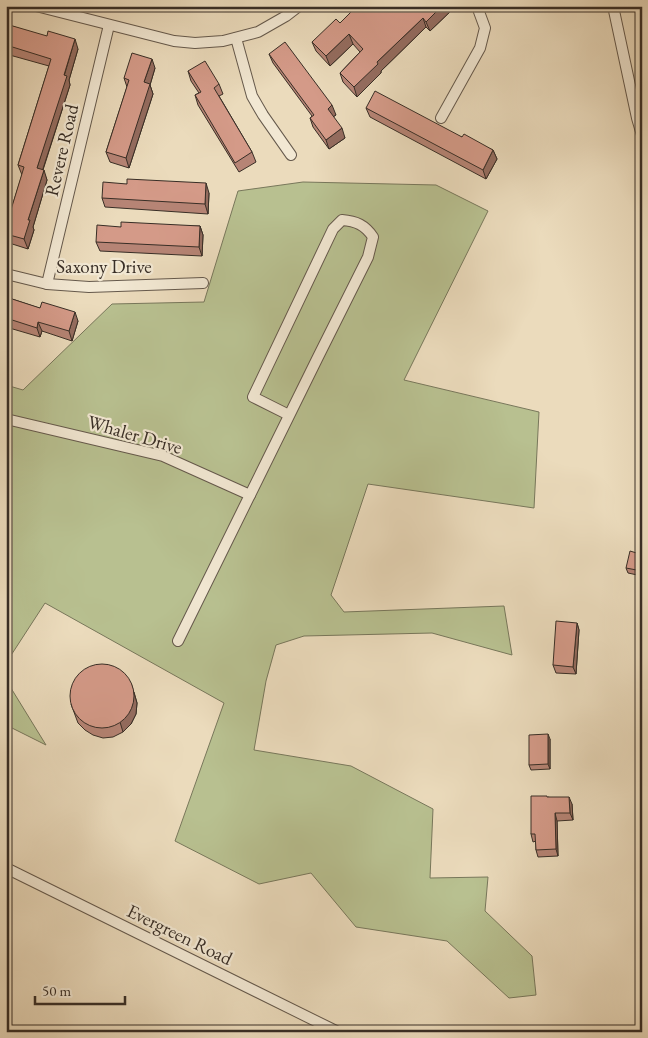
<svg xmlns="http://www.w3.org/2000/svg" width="648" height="1038" font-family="'EB Garamond',serif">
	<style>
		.green { fill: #b8c090; stroke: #78775b }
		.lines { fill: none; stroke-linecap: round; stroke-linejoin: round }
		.minor-casing { stroke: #65594c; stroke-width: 12 }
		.minor { stroke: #f2e8d3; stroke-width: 10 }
		.wall { fill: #b68475; stroke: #382e26 }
		.shaded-wall { fill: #946c5f; stroke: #382e26 }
		.building { fill: #d49a88; stroke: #382e26 }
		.labels { text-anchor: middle; stroke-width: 4.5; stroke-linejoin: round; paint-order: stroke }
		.street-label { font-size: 19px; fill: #382e26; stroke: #f2e8d3 }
	</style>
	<rect width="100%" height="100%" fill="#ebdbbc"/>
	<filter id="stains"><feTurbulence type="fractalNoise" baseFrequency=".004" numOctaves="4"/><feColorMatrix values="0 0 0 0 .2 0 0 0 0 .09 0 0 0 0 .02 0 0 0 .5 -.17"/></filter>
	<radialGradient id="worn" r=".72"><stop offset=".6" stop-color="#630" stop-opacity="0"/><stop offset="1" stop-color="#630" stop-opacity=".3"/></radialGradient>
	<g class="green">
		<polygon points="303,182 436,185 488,211 404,380 539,412 534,508 368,484 331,595 344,612 504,606 512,655 432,633 304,636 276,645 266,681 254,750 351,766 433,809 430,878 488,877 485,911 532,956 536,995 509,998 447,941 356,927 311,873 259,884 175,841 224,703 45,603 6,663 6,385 23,390 112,304 204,302 238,191"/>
		<polygon points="6,680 46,745 6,725"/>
	</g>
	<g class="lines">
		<g class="minor-casing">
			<g id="minor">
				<polyline points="36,6 174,41 195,43 223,41 258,32 286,16 299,6"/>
				<polyline points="613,6 637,118 642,135"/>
				<polyline points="236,38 252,96 263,115 291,155"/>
				<polyline points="441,118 480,48 485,28 478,9 476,6"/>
				<polyline points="6,274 47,284 89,287 203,283"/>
				<polyline points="47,284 109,25"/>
				<polyline points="6,419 163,456 250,495"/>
				<path d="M178,641l140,-284 50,-100 5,-20c-8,-12 -17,-16 -31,-17l-9,9 -80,168 36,18"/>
				<polyline points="6,868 338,1032"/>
			</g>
		</g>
		<use href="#minor" class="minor"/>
	</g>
	<g class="wall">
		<polygon points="454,8 430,31 426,27 381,71 381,73 357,97 343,82 340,73 360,52 353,44 330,66 316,51 312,42 340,23"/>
		<polygon points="6,24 78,49 69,80 70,85 43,170 47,180 33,227 34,230 28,249 6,242 6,212 10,213 22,175 18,165 49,66 6,54"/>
		<polygon points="269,54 336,115 333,117 345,138 329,149 313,127 310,118 312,116 273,63"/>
		<polygon points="155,68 150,85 153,94 129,168 110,162 106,152 127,87 124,78"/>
		<polygon points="188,71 219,84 223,94 219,96 252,152 256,162 239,172 198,105 195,95 199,93 191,81"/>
		<polygon points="366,108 462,137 493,150 497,159 486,179 370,117"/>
		<polygon points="127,184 209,193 208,214 105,207 102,198"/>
		<polygon points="200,226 203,235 202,256 100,251 96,242 121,227"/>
		<polygon points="6,297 78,321 72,341 42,331 40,337 6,327"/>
		<polygon points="640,554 642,558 642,576 628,573 626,568"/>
		<polygon points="577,623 579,630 576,674 556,673 553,665"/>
		<polygon points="134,692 137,703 136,714 131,724 123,732 113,737 103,738 93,735 85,730 78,723 71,704"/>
		<polygon points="550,739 550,769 531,770 529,765"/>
		<polygon points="548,797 572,804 573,820 557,821 558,856 538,857 536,850 536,841 533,842 531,834"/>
	</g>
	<g class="shaded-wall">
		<polygon points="442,6 454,6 454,8 430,31 426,22"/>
		<polygon points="423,18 426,27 381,71 381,73 357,97 354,87 377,62"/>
		<polygon points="349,34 353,44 330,66 326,56"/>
		<polygon points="75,39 78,49 69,80 70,85 40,178 37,168"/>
		<polygon points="152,59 155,68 150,85 153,94 129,168 126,158 144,82"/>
		<polygon points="332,105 336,115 331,118 328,109"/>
		<polygon points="342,128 345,138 329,149 326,140"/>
		<polygon points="493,150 497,159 486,179 483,170"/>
		<polygon points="44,170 47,180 33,227 34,230 28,249 24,239 28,220"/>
		<polygon points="206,183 209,193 208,214 205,204"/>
		<polygon points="200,226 203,235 202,256 199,247"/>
		<polygon points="75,312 78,321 72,341 69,331"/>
		<polygon points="38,322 42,331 40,337 37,328"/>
		<polygon points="577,623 579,630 576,674 573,667"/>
		<polygon points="131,683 137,703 136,714 131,724 123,732 120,722"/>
		<polygon points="548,734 550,739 550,769 548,764"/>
		<polygon points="569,797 572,804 573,820 570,813"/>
		<polygon points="555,813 557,821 558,856 556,849"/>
	</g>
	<g class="building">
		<polygon points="357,6 442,6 426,22 423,18 377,62 378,64 354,87 340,73 363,49 349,34 326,56 312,42 336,19 340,23"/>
		<polygon points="6,24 47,36 48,31 75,39 64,75 67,76 37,168 44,170 28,220 30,220 24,239 6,234 6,212 10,213 24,167 18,165 51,59 6,45"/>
		<polygon points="285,42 332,105 328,109 342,128 326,140 310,118 314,115 269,54"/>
		<polygon points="132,53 152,59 144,82 150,84 126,158 106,152 129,80 124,78"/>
		<polygon points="205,61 219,84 214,88 252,152 235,163 195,95 201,92 188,71"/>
		<polygon points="375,91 462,137 464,134 493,150 483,170 366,108"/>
		<polygon points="127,179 206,183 205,204 102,198 103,182 127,184"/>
		<polygon points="121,222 200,226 199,247 96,242 97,225 121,227"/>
		<polygon points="6,297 40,308 42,302 75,312 69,331 38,322 37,328 6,318"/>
		<polygon points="630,551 640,554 639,557 642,558 642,571 626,568"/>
		<polygon points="556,621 577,623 573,667 553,665"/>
		<circle cx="102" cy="696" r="32"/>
		<polygon points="548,734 548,764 529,765 529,735"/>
		<polygon points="531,796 547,796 547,797 569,797 570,813 555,813 556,849 536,850 535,834 531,834"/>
	</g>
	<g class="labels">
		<g class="street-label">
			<text transform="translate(61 150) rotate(-77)" y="7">Revere Road</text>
			<text x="104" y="273">Saxony Drive</text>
			<text transform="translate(135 434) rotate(16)" y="7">Whaler Drive</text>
			<text transform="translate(180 934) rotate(26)" y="7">Evergreen Road</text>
		</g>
	</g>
	<rect width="648" height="1038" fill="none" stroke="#ebdbbc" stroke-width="25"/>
	<rect x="8" y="8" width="633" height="1023" fill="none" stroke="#382e26" stroke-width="2.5"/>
	<rect x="12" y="12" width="623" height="1013" fill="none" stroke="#382e26"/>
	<path d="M35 996v8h90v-8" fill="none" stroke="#382e26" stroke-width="2.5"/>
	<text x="42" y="996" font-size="15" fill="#382e26" stroke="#f2e8d3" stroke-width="4" paint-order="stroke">50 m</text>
	<rect width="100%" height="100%" filter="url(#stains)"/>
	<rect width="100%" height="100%" fill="url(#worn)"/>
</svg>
